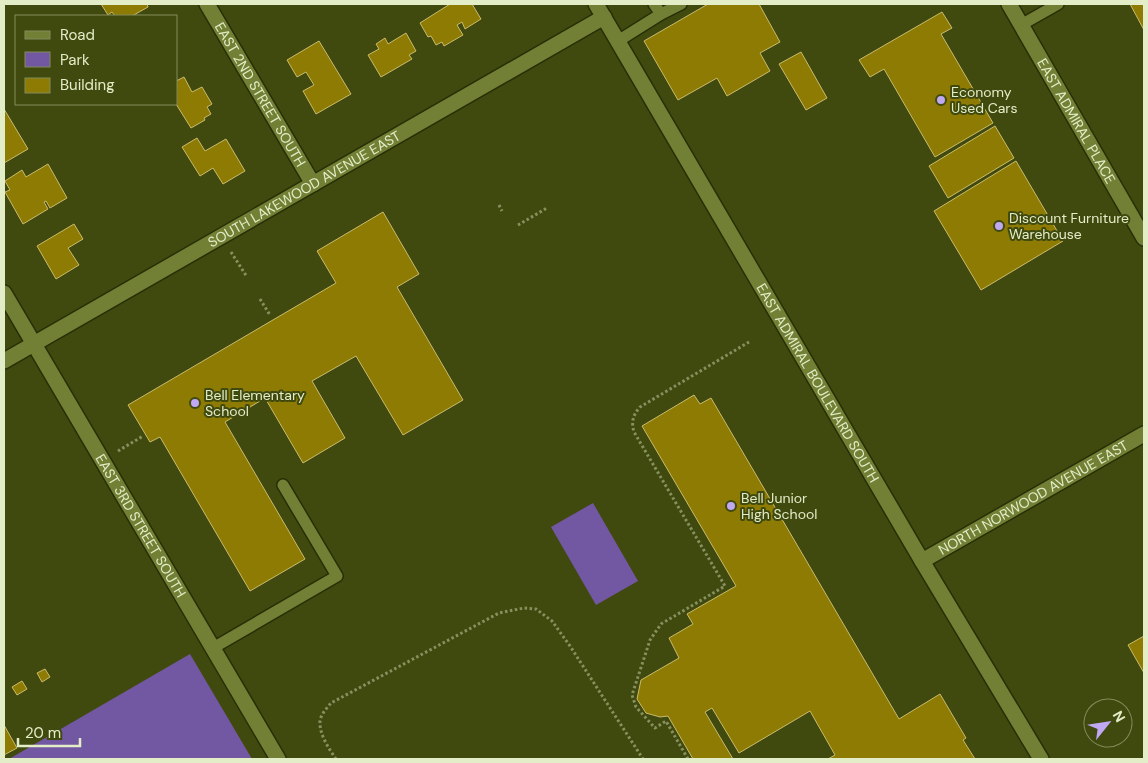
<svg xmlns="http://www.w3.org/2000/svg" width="1148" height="763" font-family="'DM Sans',sans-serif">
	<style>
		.green { fill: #7257a2 }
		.building { fill: #8d7b03; stroke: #cabb6d }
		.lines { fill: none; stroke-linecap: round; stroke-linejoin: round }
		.service-casing { stroke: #282f06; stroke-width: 14 }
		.minor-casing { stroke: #282f06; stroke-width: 18 }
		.secondary-casing { stroke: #282f06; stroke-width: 18 }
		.path { stroke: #87915f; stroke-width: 3; stroke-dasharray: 2.5 2.5; stroke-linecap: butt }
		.service { stroke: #728036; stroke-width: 11 }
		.minor { stroke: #728036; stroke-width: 15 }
		.secondary { stroke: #728036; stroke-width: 15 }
		.poi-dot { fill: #c0a8f3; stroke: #404a0f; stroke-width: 2 }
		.labels { text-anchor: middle; stroke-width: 4; stroke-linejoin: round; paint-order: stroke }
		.poi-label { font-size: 14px; fill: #e3edc7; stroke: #404a0f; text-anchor: start }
		.street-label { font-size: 14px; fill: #e3edc7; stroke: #404a0f }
	</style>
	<rect width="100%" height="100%" fill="#404a0f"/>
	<g class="green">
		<polygon points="593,503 638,581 596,605 551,527"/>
		<polygon points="190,654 252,759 9,759"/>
	</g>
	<g class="building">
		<polygon points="101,4 147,4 148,7 132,16 115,16 112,12 108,15"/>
		<polygon points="450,4 472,4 481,19 465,29 462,22 457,25 463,35 444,46 442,42 436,45 431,36 428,37 420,23"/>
		<polygon points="708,4 759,4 780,42 760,53 770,71 727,96 717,78 678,100 644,41"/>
		<polygon points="1130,4 1144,4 1144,30"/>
		<polygon points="942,12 952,28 941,34 993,123 935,157 884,69 870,77 859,60"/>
		<polygon points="406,33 416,51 409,55 412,59 381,77 368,55 379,49 376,44 385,38 388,44"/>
		<polygon points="319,41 351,94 316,114 303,91 314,85 306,72 297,77 287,60"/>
		<polygon points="801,52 827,98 806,110 779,64"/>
		<polygon points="184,77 192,92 202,87 212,104 207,107 211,114 204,118 205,120 191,128 176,104 176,81"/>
		<polygon points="4,109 28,149 4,163"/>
		<polygon points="995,126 1014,158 948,198 929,166"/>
		<polygon points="197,138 205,151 226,139 245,171 223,184 213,168 200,176 182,147"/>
		<polygon points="1016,161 1063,241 981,290 934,211"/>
		<polygon points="48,164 67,198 50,208 46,201 44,202 48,209 23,224 5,192 10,190 5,181 22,170 26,177"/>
		<polygon points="383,212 419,274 397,287 463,400 403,435 356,356 312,381 345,438 303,463 265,398 225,422 305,559 250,591 160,437 150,442 128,405 336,283 317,251"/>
		<polygon points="74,224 83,239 68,248 79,265 56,279 37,246"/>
		<polygon points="694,395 700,404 711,398 899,719 940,694 966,738 963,740 975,759 828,759 835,755 810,711 739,753 712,708 705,712 733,759 693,759 668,716 660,717 646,713 637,699 641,680 679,658 669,638 693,624 687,614 736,586 642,426"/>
		<polygon points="1144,636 1144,673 1128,645"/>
		<polygon points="45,669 50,677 42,682 37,673"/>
		<polygon points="22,681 27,689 17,695 12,687"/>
		<polygon points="4,725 17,748 4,755"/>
	</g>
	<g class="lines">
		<g class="service-casing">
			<g id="service">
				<polyline points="661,14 681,4"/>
				<polyline points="1021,25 1058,4"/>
				<polyline points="618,41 661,14 654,4"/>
				<polyline points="213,648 337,576 283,485"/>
			</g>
		</g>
		<g class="minor-casing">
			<g id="minor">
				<path id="s1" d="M207,4l106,180"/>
				<path id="s2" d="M596,4l326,557 119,198"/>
				<path id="s3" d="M4,293l274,466"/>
				<path id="s4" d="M4,361l600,-344"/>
				<path id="s5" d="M922,561l222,-127"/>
			</g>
		</g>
		<g class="secondary-casing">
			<g id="secondary">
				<path id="s6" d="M1009,4l135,234"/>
			</g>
		</g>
		<g class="path">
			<polyline points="499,205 502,211"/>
			<polyline points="518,225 547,208"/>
			<polyline points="231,252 247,277"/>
			<polyline points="260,299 270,315"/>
			<polyline points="118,451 143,436"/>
			<path d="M336,759c-7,-10 -17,-25 -16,-38 1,-7 7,-13 11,-18l168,-90 25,-5 12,1 16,12 18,25 73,113"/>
			<path d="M688,759l-22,-38 -11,7 -19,-21 -4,-12 18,-55 11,-16 64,-38 -91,-154c-3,-10 -1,-17 6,-25l109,-65"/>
		</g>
		<use href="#service" class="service"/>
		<use href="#minor" class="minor"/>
		<use href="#secondary" class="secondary"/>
	</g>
	<g class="poi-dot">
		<circle cx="941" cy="100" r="5"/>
		<circle cx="999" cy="226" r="5"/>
		<circle cx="195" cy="403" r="5"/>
		<circle cx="731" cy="506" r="5"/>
	</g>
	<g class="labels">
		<g class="poi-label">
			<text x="951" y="97">Economy<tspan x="951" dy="16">Used Cars</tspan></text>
			<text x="1009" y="223">Discount Furniture<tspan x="1009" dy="16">Warehouse</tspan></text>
			<text x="205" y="400">Bell Elementary<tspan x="205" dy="16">School</tspan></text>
			<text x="741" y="503">Bell Junior<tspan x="741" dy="16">High School</tspan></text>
		</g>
		<g class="street-label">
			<text dy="5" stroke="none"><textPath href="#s1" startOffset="105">EAST 2ND STREET SOUTH</textPath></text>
			<text dy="5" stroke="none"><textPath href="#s6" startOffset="135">EAST ADMIRAL PLACE</textPath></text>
			<text dy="5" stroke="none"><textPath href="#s4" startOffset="346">SOUTH LAKEWOOD AVENUE EAST</textPath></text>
			<text dy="5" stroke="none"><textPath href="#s2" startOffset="439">EAST ADMIRAL BOULEVARD SOUTH</textPath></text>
			<text dy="5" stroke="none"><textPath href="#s5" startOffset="128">NORTH NORWOOD AVENUE EAST</textPath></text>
			<text dy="5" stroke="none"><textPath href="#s3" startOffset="270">EAST 3RD STREET SOUTH</textPath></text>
		</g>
	</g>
	<rect width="1148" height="763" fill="none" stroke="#e3edc7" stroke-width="10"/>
	<rect x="15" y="15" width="162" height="90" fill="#404a0f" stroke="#818b59"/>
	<rect x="25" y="31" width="25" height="8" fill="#728036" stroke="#818b59"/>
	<text x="60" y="40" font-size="15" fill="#e3edc7">Road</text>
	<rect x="25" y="52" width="25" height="15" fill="#7257a2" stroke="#818b59"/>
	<text x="60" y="65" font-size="15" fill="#e3edc7">Park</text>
	<rect x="25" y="78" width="25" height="15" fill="#8d7b03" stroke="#818b59"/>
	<text x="60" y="90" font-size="15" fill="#e3edc7">Building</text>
	<g transform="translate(1108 723) rotate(60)"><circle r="24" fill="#404a0f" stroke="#818b59"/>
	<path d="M0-4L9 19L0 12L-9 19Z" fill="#c0a8f3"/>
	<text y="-8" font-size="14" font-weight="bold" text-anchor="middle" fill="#e3edc7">N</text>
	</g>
	<path d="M18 738v8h62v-8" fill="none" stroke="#e3edc7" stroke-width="2.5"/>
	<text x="25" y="738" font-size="15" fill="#e3edc7" stroke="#404a0f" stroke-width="4" paint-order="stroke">20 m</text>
</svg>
